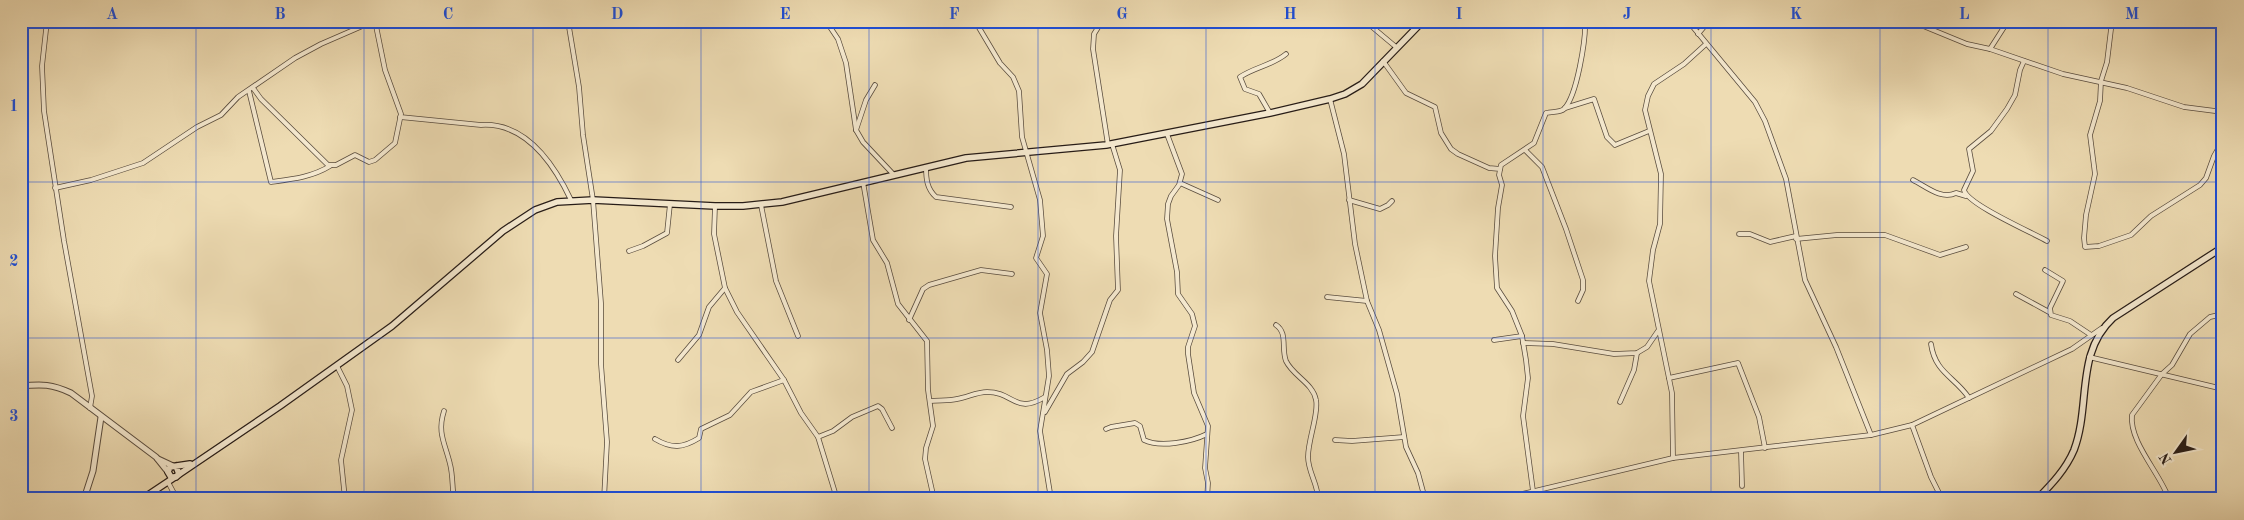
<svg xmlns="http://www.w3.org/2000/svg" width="2244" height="520" font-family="'Old Standard TT',serif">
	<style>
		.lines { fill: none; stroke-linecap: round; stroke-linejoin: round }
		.minor-casing { stroke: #594c3e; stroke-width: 5.5 }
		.tertiary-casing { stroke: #594c3e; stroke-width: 7 }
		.secondary-casing { stroke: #271c17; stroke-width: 8 }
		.minor { stroke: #f4e8ce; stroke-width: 4 }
		.tertiary { stroke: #f4e8ce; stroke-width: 5 }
		.secondary { stroke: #f4e8ce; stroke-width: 5.5 }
		.grid { fill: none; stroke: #1d4ed8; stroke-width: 1; stroke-opacity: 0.55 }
		.neatline { fill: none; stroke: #1d4ed8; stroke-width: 2 }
		.grid-label { font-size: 16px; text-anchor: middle; font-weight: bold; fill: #1d4ed8 }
	</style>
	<rect width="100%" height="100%" fill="#eedcb3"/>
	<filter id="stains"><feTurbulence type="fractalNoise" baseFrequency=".004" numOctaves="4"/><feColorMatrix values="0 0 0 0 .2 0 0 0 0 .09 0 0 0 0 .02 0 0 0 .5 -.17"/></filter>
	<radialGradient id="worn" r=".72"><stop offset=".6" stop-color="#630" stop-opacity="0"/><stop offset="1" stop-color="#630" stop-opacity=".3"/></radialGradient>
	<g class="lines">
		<g class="minor-casing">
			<g id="minor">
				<polyline points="47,21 42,66 44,111 64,241 92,396 90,408"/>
				<polyline points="568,21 579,87 583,135 593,200 601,303 601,364 607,442 604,499"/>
				<polyline points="826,21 838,39 846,63 856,130 863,142 894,175"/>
				<polyline points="975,21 1000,63 1013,77 1019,91 1022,137 1040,200 1043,236 1036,258 1047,274 1040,313 1047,350 1049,376 1040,431 1051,499"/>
				<polyline points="1102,21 1094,34 1093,49 1108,145"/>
				<polyline points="1365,21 1396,47"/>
				<polyline points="1688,21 1755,102 1765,121 1786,179 1805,280 1836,347 1871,435"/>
				<polyline points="1911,21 1967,44 1990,49 2063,74 2127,88 2184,107 2223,112"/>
				<polyline points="2112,21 2107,62 2101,81 2100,101 2090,135 2095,174 2086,215 2084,238 2085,247 2099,246 2131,235 2151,216 2200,185 2206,178 2214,156 2223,140"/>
				<polyline points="1698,34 1709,21"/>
				<polyline points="1990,49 2008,21"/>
				<polyline points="1383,61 1406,93 1435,107 1441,133 1451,149 1458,154 1489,168 1500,169"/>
				<path d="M2024,61l-4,9 -5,25 -8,14 -16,22 -22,18 4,22 -9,19c3,14 67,42 83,51"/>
				<polyline points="253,88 261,99 328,165 336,165 355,155 369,162 375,160 395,143 401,114 385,70 375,21"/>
				<path d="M249,91l22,91c22,-3 41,-5 59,-16"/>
				<polyline points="1330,99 1344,154 1355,244 1367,301 1379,330 1397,394 1406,447 1418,473 1425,499"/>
				<polyline points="1565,108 1594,99 1607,137 1615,145 1649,131"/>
				<path d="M1270,113l-11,-19 -14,-5 -5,-12c15,-10 33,-12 46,-23"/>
				<path d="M400,117l81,8c45,-3 73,39 90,75"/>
				<polyline points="856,130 866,100 875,85"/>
				<polyline points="1167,134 1182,174 1179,185 1171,196 1168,204 1167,219 1177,272 1178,294 1192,314 1195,326 1188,347 1188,354 1194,393 1208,426 1205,468 1208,483 1207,499"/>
				<polyline points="1525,150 1542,167 1566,229 1583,280 1583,290 1578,301"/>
				<path d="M926,167c0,12 1,22 10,30l75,10"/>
				<path d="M1913,180c14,7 28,20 43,13l10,3"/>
				<polyline points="863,182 873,240 887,263 898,304 927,341 928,390 933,426 926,448 925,459 934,499"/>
				<polyline points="1180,183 1218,200"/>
				<polyline points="55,188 91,180 143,163 197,127 221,115 238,97 295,58 321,44 374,21"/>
				<polyline points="1349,200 1380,209 1388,205 1392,201"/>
				<polyline points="761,205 776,281 798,336"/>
				<polyline points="715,206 714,234 725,288 737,312 784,380 801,413 818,437 837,499"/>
				<polyline points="1739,234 1750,234 1770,242 1796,236"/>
				<polyline points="1796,239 1837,235 1885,235 1940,255 1966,247"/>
				<polyline points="629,251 643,246 667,233 670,204"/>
				<polyline points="2045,270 2063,281 2050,308 2051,315 2070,321 2091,335"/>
				<polyline points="2016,294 2049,312"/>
				<polyline points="1327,297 1367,301"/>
				<polyline points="909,320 923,289 929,285 981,270 1012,274"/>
				<path d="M1276,325c12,8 5,23 10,36 7,15 27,22 30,39 3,14 -8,39 -8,57 0,15 10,27 10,42"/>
				<polyline points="1494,340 1522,336"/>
				<polyline points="1523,343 1553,344 1614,354 1637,353 1647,347 1658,331"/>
				<path d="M1931,344c4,29 24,33 38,54"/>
				<polyline points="2089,357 2223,389"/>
				<polyline points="678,360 699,335 709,307 725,288"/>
				<polyline points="337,366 347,386 352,410 341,460 345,499"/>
				<polyline points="1669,378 1738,363 1759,417 1765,448"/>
				<path d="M930,401c9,-1 19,0 27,-2 11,-2 20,-7 30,-7 27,0 28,23 58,5"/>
				<polyline points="1620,402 1634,370 1637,353"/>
				<path d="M444,411c-7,22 1,32 6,53 3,11 2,23 4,35"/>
				<polyline points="1045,412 1067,374 1083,362 1092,352 1110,300 1118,290 1116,236 1120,170 1112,144"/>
				<polyline points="1912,425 1931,477 1942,499"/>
				<path d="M1106,429l5,-2 24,-4 5,3 4,14c16,8 47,2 63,-6"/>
				<polyline points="818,437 833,431 852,417 878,406 882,409 892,428"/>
				<path d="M655,439c17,10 28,9 44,-1l2,-9 29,-14 21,-23 33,-12"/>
				<polyline points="1335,440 1352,441 1404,437"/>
				<polyline points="1741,451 1742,486"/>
				<polyline points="1673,458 1672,393 1649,281 1653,250 1660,224 1661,174 1645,110 1648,96 1654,84 1684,64 1706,44"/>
				<polyline points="168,482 177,499"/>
				<path d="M1533,491l-10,-75 5,-38 -2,-18 -4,-24 -10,-25 -15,-23 -2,-32 3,-48 4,-23 -3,-10 2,-10 33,-22 12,-30c6,-2 14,0 18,-4 13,-13 22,-70 21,-88"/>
				<polyline points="1501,499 1673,458 1871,435 1912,425 2072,349 2102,328"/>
				<path d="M2169,499c-9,-26 -40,-57 -37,-84l30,-41 10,-9 18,-31 20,-17 13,-3"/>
			</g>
		</g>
		<g class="tertiary-casing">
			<g id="tertiary">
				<path d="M21,386c21,-2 31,-2 50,7l85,64 12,15"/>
				<polyline points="158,459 173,466"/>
				<polyline points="84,499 93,471 101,417"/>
			</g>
		</g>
		<g class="secondary-casing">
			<g id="secondary">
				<polyline points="176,466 179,474 176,477 171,477 168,472 170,467 190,464"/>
				<polyline points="178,475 280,406 392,326 503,231 535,210 557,202 593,200 715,206 743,206 782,202 966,158 1106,145 1270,113 1330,99 1345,94 1362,84 1423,21"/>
				<polyline points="142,499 175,477"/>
				<path d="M2037,499c15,-15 29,-30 37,-49 17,-45 1,-97 39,-132l110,-71"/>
			</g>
		</g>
		<use href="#minor" class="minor"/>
		<use href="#tertiary" class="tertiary"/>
		<use href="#secondary" class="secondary"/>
	</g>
	<path class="grid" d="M196,21v478M364,21v478M533,21v478M701,21v478M869,21v478M1038,21v478M1206,21v478M1375,21v478M1543,21v478M1711,21v478M1880,21v478M2048,21v478M21,182h2202M21,338h2202"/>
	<rect width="2244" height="520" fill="none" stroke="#eedcb3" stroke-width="55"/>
	<g transform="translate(2176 452) rotate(237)" stroke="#f4e8ce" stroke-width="4" paint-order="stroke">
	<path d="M0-4L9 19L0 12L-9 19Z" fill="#271c17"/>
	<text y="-8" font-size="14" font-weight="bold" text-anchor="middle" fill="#271c17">N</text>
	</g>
	<rect x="28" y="28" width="2188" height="464" class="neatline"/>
	<g class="grid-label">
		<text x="112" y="19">A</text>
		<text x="280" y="19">B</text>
		<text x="448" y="19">C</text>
		<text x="617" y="19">D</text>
		<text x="785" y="19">E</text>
		<text x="954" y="19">F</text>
		<text x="1122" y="19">G</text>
		<text x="1290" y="19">H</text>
		<text x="1459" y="19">I</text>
		<text x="1627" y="19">J</text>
		<text x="1796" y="19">K</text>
		<text x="1964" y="19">L</text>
		<text x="2132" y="19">M</text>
		<text x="14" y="111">1</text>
		<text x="14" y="266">2</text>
		<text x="14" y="421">3</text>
	</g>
	<rect width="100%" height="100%" filter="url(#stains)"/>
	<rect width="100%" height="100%" fill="url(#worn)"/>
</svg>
